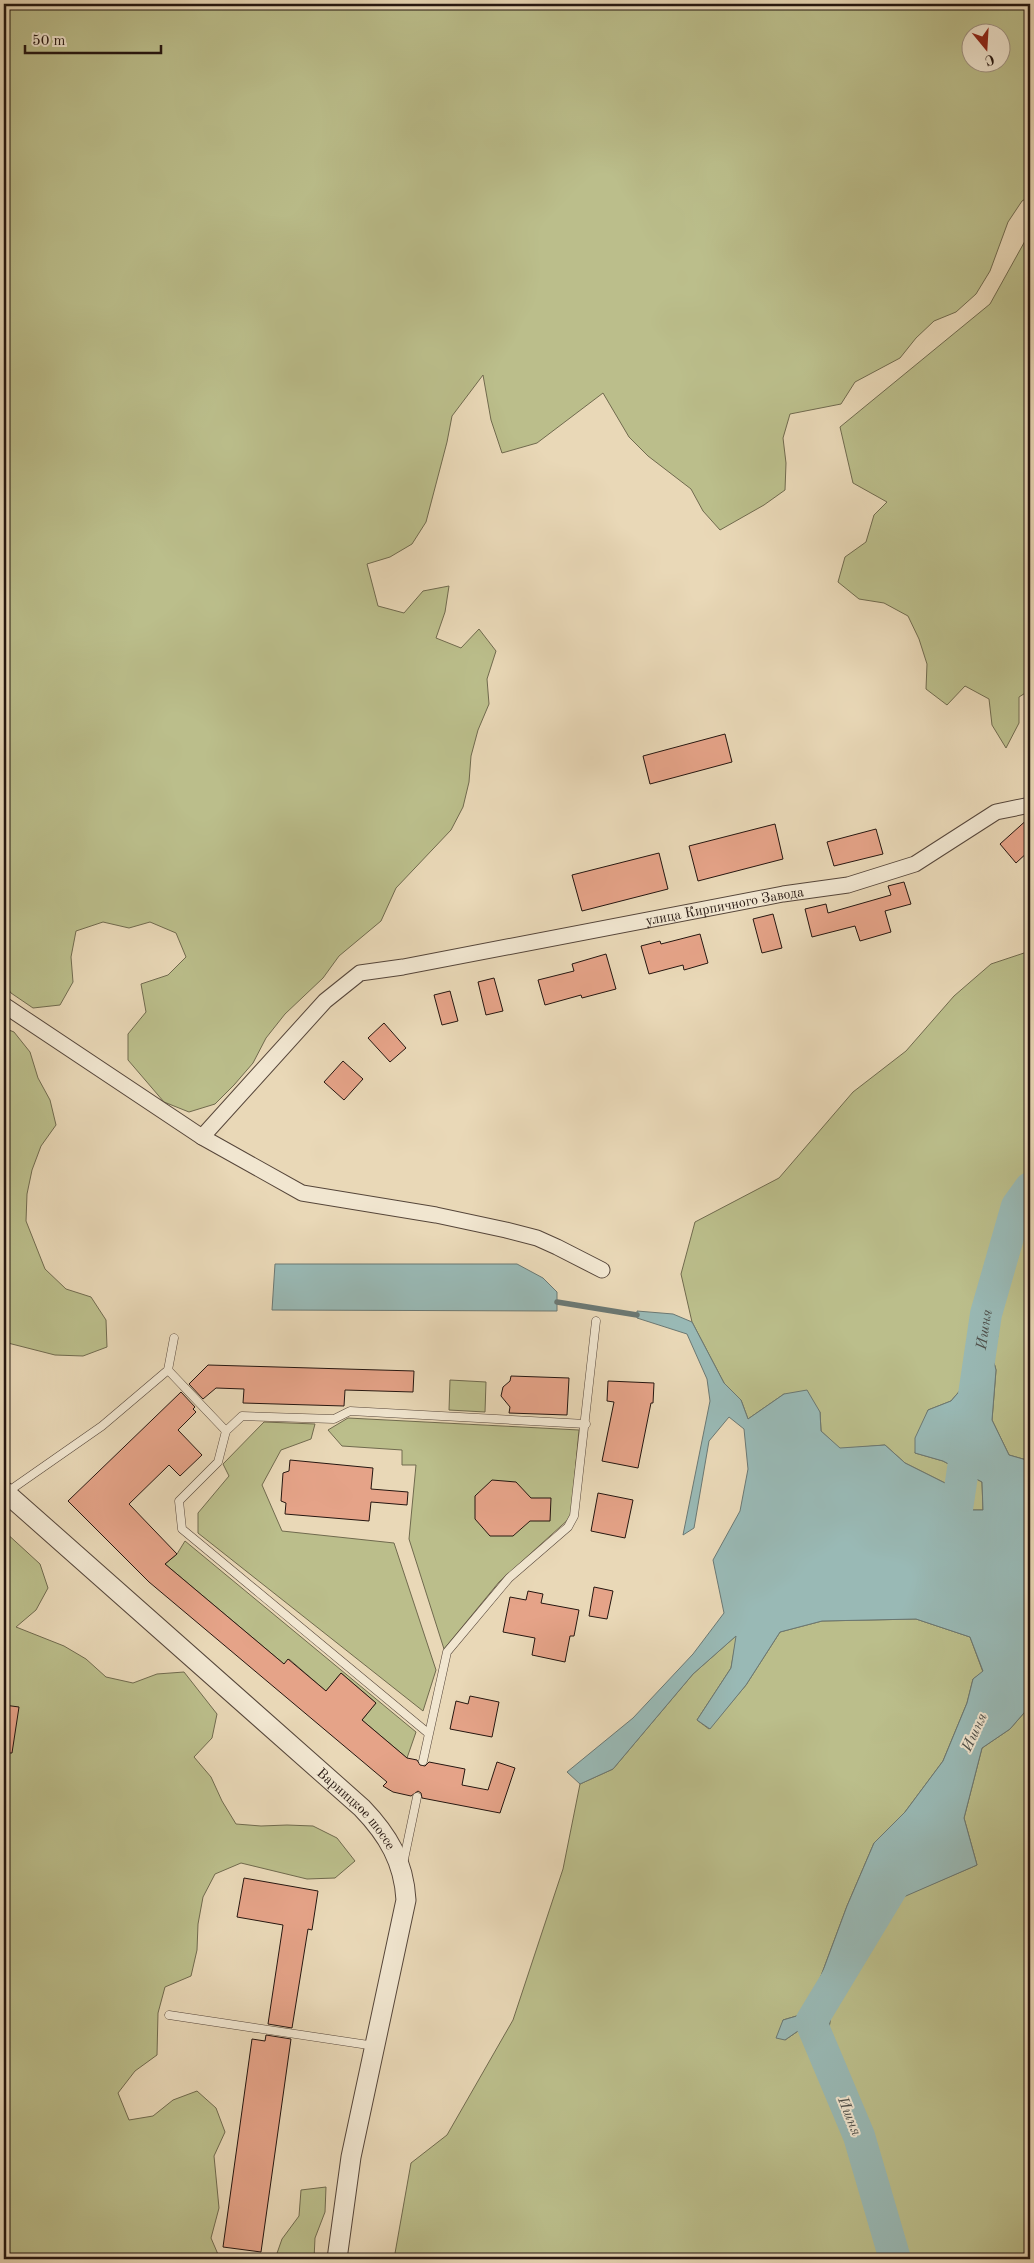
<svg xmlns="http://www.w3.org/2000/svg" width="1034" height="2263" font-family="'Old Standard TT',serif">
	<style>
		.green { fill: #bbbe8b; stroke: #706a4e; fill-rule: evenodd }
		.water { fill: #99b9b5; stroke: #6b7873 }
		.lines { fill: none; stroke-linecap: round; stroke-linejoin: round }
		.stream { stroke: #6b7873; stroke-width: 5.5 }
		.river { stroke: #99b9b5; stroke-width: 32 }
		.building { fill: #e5a388; stroke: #251610 }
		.service-casing { stroke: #56463a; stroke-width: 9 }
		.minor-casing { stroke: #56463a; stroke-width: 17 }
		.tertiary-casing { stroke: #56463a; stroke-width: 21 }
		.service { stroke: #f1e6d0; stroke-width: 8 }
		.minor { stroke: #f1e6d0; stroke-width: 15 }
		.tertiary { stroke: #f1e6d0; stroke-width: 19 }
		.labels { text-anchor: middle; stroke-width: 4; stroke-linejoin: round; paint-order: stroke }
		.street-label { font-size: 14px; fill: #251610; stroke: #f1e6d0 }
		.water-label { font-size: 15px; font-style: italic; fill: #4e4f4a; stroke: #f1e6d0 }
	</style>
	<rect width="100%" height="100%" fill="#e9d8b7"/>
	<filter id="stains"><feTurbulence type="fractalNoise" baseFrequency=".004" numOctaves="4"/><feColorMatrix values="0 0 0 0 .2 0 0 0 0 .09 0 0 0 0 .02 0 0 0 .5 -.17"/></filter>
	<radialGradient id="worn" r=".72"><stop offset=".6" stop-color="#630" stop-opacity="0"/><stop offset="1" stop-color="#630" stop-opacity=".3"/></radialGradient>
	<g class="green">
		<path d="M4,4h1026v192l-8,5 -14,21 -18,49 -14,23 -20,18 -22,9 -18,17 -16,20 -45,24 -14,22 -51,10 -7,24 3,25 -1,27 -21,15 -44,25 -17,-19 -12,-22 -43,-33 -19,-19 -26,-44 -66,50 -35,10 -11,-33 -8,-45 -31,41 -5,26 -21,80 -14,22 -22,13 -23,7 11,42 26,7 19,-22 26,-5 -4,26 -9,26 25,10 18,-19 17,22 -9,28 2,25 -11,26 -7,26 -2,26 -6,25 -12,23 -55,58 -15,33 -42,35 -16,22 -38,36 -19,24 -13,25 -19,22 -19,19 -26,8 -25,-10 -36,-42v-26l18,-22 -5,-28 27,-9 18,-18 -10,-24 -26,-11 -21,6 -26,-6 -27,9 -5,26 2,25 -13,23 -27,3 -22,-15 -7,-10zM972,32h30v30h-30z"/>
		<polygon points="1030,232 1030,690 1019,697 1019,723 1006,748 992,725 989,699 965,686 947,705 926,689 927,664 919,639 908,616 884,603 859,599 838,582 845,557 866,542 874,515 887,502 853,483 840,427 990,304"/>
		<polygon points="1030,951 1030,1461 1009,1455 992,1420 996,1370 993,1359 998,1335 986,1315 978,1331 985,1351 975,1373 951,1401 928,1410 915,1453 943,1461 982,1482 983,1510 968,1510 953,1487 905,1463 885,1445 840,1449 821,1431 820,1412 784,1394 748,1419 741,1400 724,1383 692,1322 681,1274 695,1222 779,1178 853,1092 906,1051 954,996 991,964"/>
		<polygon points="4,1028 14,1032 30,1052 38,1078 50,1100 56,1125 41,1146 32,1170 27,1194 26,1221 45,1269 66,1289 91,1297 106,1320 107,1347 83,1356 55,1355 4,1342"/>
		<polygon points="450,1380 486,1382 485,1412 449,1410"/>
		<polygon points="348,1418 579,1430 571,1517 499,1582 444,1649 409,1539 416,1465 402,1465 402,1450 342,1446 328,1430"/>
		<polygon points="264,1422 315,1424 311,1439 281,1450 262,1485 282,1531 394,1543 436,1670 423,1711 198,1533 198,1513 229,1476 223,1464"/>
		<polygon points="4,1531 40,1564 48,1588 36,1610 16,1627 64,1646 86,1659 106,1677 133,1683 157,1674 184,1672 217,1714 212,1738 194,1757 211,1777 222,1801 236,1824 261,1826 287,1825 313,1826 337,1838 355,1861 335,1878 307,1879 241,1863 215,1874 203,1897 198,1924 197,1950 191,1976 165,1987 158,2013 157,2055 135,2071 118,2093 129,2120 153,2116 173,2100 197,2091 216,2108 225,2132 214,2156 219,2208 211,2238 220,2259 4,2259"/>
		<polygon points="185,1541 416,1732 407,1758 362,1720 376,1703 341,1673 326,1691 289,1659 284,1664 165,1564 177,1554"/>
		<polygon points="916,1619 970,1637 983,1672 973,1679 967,1703 943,1761 905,1812 874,1843 847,1906 818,1984 800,2015 783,2020 785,2040 811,2022 820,2045 829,2029 832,2005 876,1908 977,1865 964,1818 982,1748 1010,1729 1030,1706 1030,2259 394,2259 411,2163 447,2135 513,2020 563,1869 580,1784 613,1769 693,1674 737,1635 731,1668 697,1720 709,1729 746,1685 780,1632 822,1621"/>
		<polygon points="326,2187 325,2212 315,2238 314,2259 275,2259 282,2239 299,2216 301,2190"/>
	</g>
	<g class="water">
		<polygon points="275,1264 517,1264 543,1278 557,1292 557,1311 272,1310"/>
		<polygon points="637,1311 673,1314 692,1322 724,1383 741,1400 748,1419 784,1394 807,1390 820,1412 821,1431 840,1448 885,1445 905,1463 953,1487 968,1499 968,1510 983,1510 982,1482 943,1461 915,1453 915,1438 928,1410 951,1401 975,1373 985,1351 978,1331 986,1314 998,1335 993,1359 996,1370 992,1420 1009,1455 1030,1461 1030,1706 1010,1729 982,1748 964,1818 977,1865 876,1909 832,2005 829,2029 820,2046 811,2022 785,2040 776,2038 783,2020 800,2015 818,1984 847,1906 874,1843 905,1812 943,1761 967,1703 973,1679 983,1671 970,1637 916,1619 822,1621 780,1632 746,1685 710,1729 697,1720 731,1668 736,1636 693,1674 613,1769 580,1784 567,1772 633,1718 693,1654 724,1613 713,1560 740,1511 748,1469 744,1429 729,1417 709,1441 694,1528 683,1535 710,1401 707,1379 687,1334 637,1318"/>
	</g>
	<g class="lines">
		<polyline class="stream" points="557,1302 637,1315"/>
		<g class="river">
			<path id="s1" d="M953,1536l33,-222 31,-108 13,-18"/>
			<polyline points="895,2259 859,2136 811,2022 904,1868"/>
		</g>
	</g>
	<g class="building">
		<polygon points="725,734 732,762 650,784 643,756"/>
		<polygon points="1030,817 1030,850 1016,863 1000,844"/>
		<polygon points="775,824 783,859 698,881 689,846"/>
		<polygon points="876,829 883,854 834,866 827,842"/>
		<polygon points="659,853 668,889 582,911 572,875"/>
		<polygon points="904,882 911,904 885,911 891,932 860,941 855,926 812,937 805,909 826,904 828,913 891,895 888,886"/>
		<polygon points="773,914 782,948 762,953 753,919"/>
		<polygon points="700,934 708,963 684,970 683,965 649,974 641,946 660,941 661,944"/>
		<polygon points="606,954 616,989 582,998 581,995 545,1005 538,980 574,971 572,964"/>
		<polygon points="494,978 503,1011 486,1015 478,982"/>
		<polygon points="450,991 458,1021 442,1025 434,995"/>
		<polygon points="384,1023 406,1048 390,1062 368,1038"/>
		<polygon points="343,1061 363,1079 344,1100 324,1082"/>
		<polygon points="208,1365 414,1371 413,1392 345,1390 344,1406 243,1403 244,1389 216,1388 203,1399 189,1384"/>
		<polygon points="511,1376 569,1378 567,1415 509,1413 510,1407 501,1396 503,1387 510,1381"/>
		<polygon points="608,1381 654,1383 653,1403 651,1403 638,1468 602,1461 614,1402 607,1401"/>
		<polygon points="181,1392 195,1407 193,1409 196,1412 178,1430 202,1455 180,1476 169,1465 129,1504 177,1554 165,1564 284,1664 288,1659 326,1691 341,1673 376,1703 362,1720 407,1758 417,1760 420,1765 425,1766 429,1762 465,1769 462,1785 488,1790 497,1762 515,1768 500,1813 422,1798 421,1793 418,1791 411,1796 393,1792 383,1786 387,1782 149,1582 68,1501"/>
		<polygon points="290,1460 373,1468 371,1489 408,1492 407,1505 371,1502 369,1521 285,1514 286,1503 281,1501 283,1473 289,1471"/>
		<polygon points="492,1480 516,1482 531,1498 551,1498 550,1521 530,1521 513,1536 490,1536 475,1519 475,1496"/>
		<polygon points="598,1493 633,1500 625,1538 591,1531"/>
		<polygon points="594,1587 613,1591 607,1619 589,1616"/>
		<polygon points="528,1591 543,1594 541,1603 579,1610 574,1636 570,1636 565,1662 532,1655 535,1638 503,1632 510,1597 526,1600"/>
		<polygon points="470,1696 499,1702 492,1737 450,1729 456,1701 468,1704"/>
		<polygon points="4,1705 19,1707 12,1753 4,1753"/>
		<polygon points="244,1878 318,1891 312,1930 308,1929 292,2028 268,2024 283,1925 237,1917"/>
		<polygon points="266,2035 291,2039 261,2252 223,2247 252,2039 265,2041"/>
	</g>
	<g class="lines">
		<g class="service-casing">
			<g id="service">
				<polyline points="168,1370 226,1431 242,1416 334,1419 350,1411 586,1424"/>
				<polyline points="226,1431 218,1462 179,1501 182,1529 428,1733"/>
				<polyline points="6,1493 102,1426 168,1370 174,1338"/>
				<polyline points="423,1761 447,1652 509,1578 568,1527 574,1516 596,1321"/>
				<polyline points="403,1864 417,1797"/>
				<polyline points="169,2015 375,2046"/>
			</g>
		</g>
		<g class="minor-casing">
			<g id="minor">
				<polyline points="4,1005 202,1137 302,1193 436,1215 506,1230 537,1238 557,1247 602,1270"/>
				<path id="s2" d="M202,1137l123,-136 35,-28 43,-6 380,-73 65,-9 67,-21 81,-52 34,-7"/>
			</g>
		</g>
		<g class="tertiary-casing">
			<g id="tertiary">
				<path id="s3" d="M4,1491l358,317c26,27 42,54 44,92l-55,257 -14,102"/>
			</g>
		</g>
		<use href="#service" class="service"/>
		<use href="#minor" class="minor"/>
		<use href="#tertiary" class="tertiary"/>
	</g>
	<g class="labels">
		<g class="street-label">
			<text dy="5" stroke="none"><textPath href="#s2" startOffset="599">улица Кирпичного Завода</textPath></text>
			<text dy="5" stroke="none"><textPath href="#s3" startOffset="475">Варницкое шоссе</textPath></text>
		</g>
		<g class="water-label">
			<text dy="5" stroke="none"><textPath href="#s1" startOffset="209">Ишня</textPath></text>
			<text transform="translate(974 1732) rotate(-65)" y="5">Ишня</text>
			<text transform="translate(850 2116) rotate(68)" y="5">Ишня</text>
		</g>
	</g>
	<rect width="1034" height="2263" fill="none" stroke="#e9d8b7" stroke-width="20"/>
	<rect x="5" y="5" width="1024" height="2253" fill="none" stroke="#251610" stroke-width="2.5"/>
	<rect x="10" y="10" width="1014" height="2243" fill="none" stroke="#251610"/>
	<g transform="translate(986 48) rotate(162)"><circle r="24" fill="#f1e6d0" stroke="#9f9383"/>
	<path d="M0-4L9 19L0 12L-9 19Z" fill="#8f2418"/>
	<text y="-8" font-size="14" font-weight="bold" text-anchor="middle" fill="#251610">С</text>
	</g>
	<path d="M25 45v8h136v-8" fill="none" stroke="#251610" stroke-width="2.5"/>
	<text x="32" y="45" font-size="15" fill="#251610" stroke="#f1e6d0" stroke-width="4" paint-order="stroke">50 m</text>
	<rect width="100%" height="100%" filter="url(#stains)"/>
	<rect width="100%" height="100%" fill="url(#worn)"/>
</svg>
